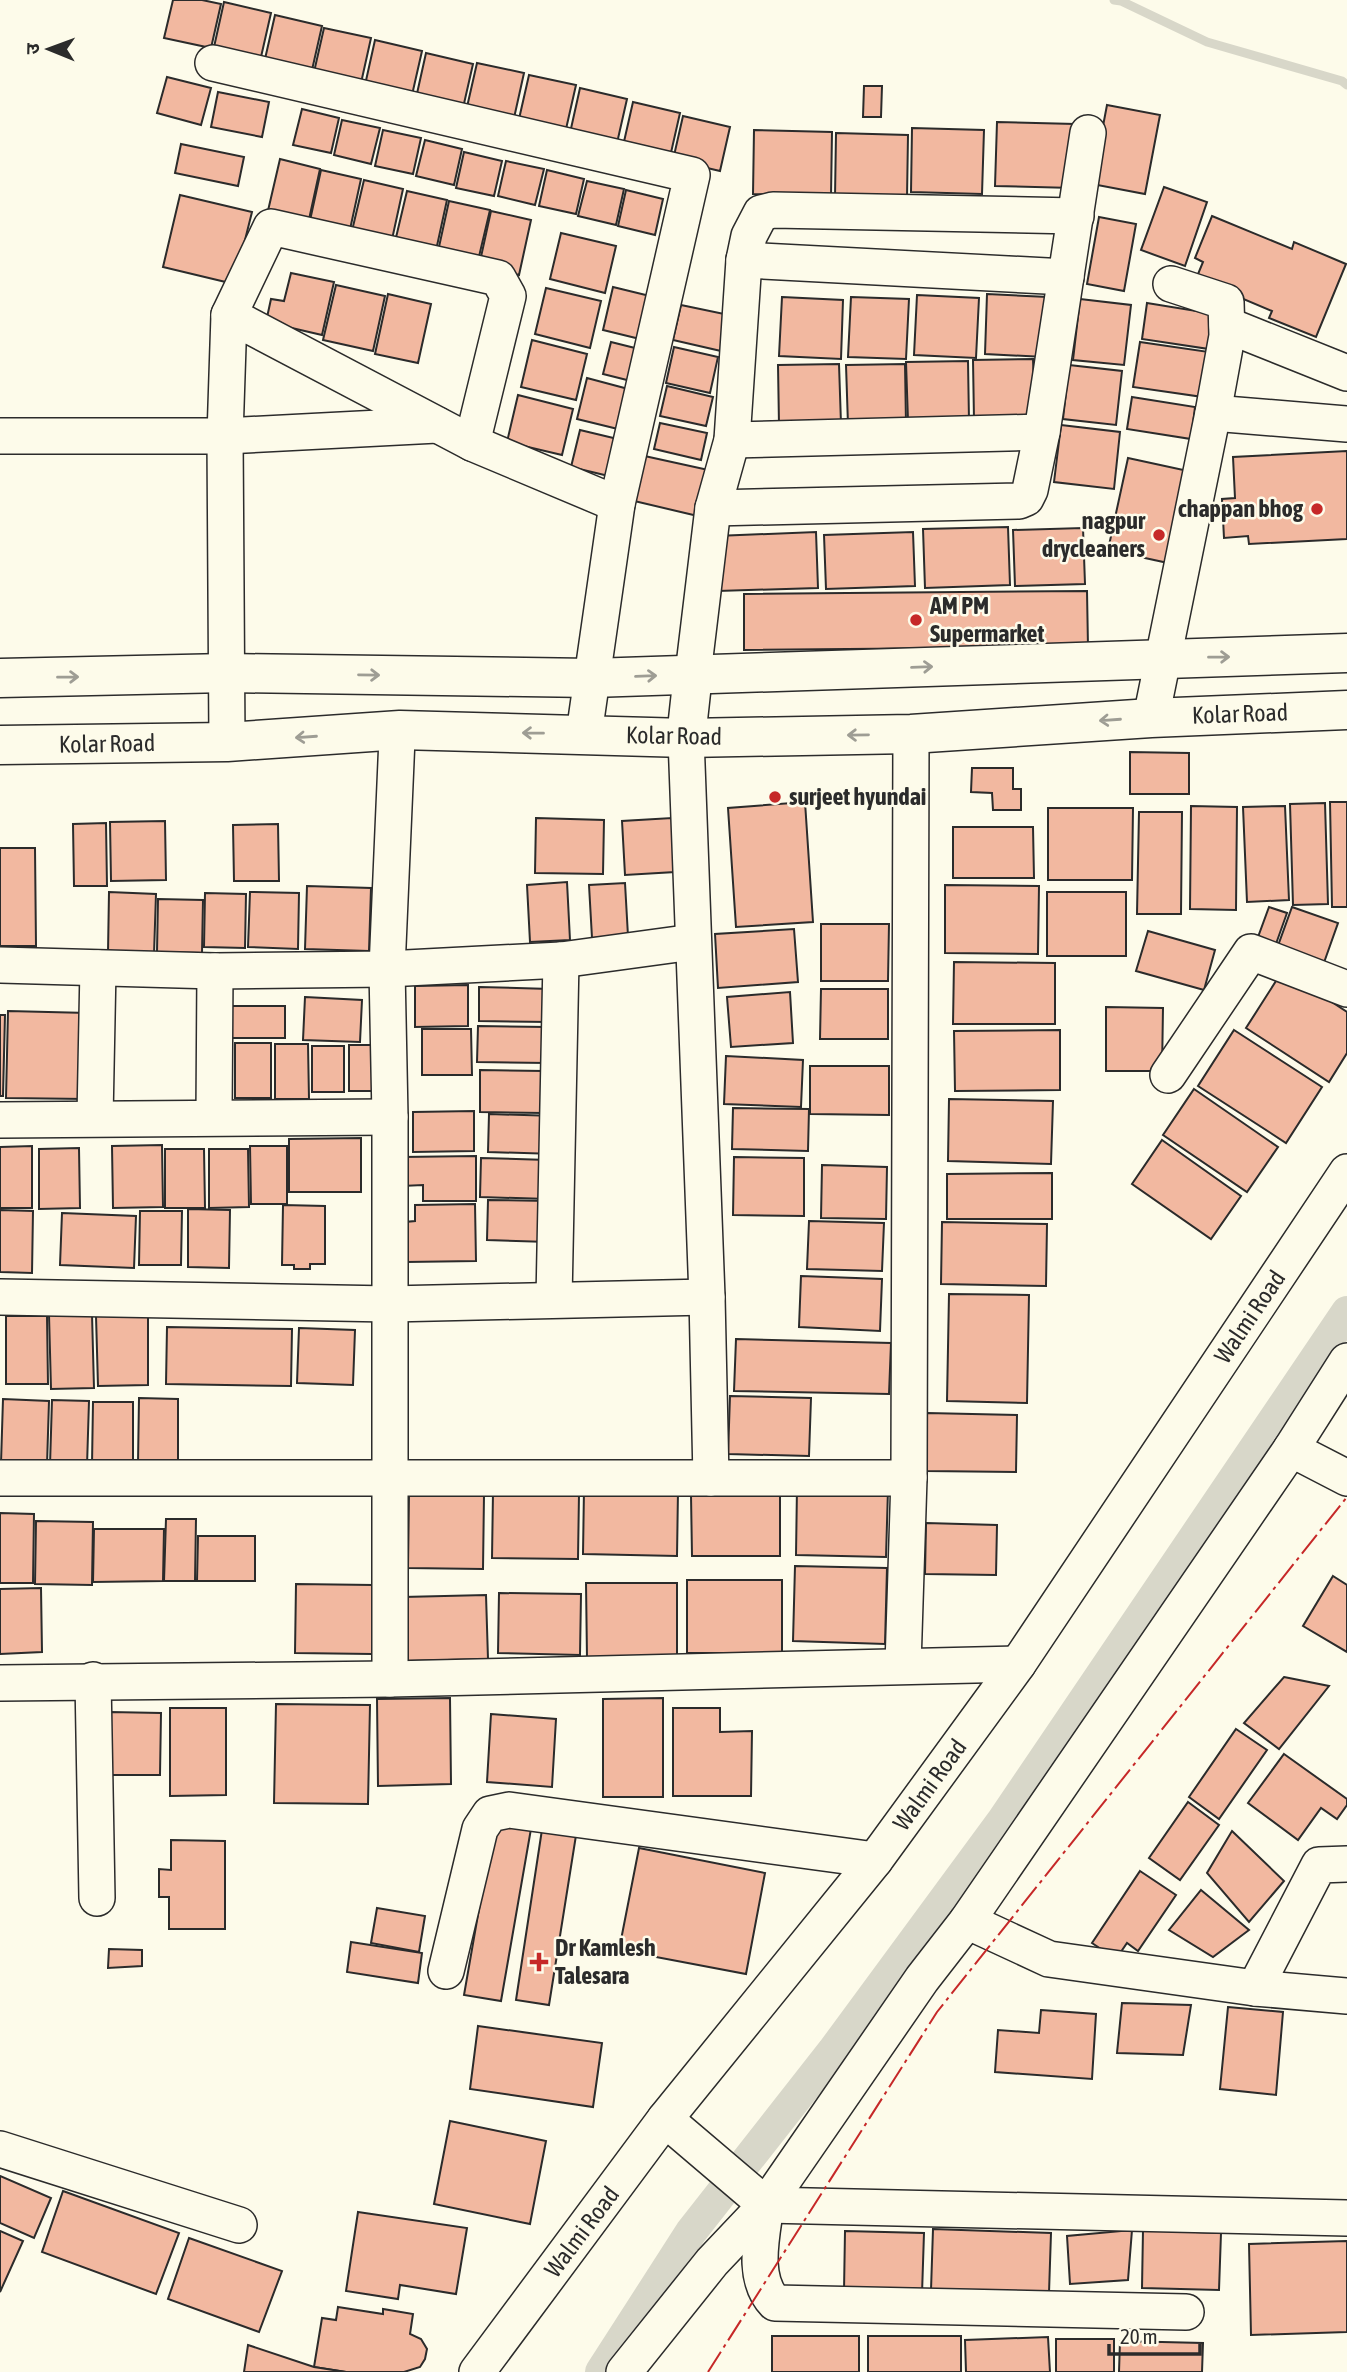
<svg xmlns="http://www.w3.org/2000/svg" width="1347" height="2372" font-family="'Asap Condensed','Noto Sans Devanagari',sans-serif">
	<style>
		.lines { fill: none; stroke-linecap: round; stroke-linejoin: round }
		.stream { stroke: #d8d7c9; stroke-width: 9 }
		.canal { stroke: #d8d7c9; stroke-width: 32 }
		.building { fill: #f2b8a0; stroke: #2b2b2b; stroke-width: 2 }
		.minor-casing { stroke: #2b2b2b; stroke-width: 38 }
		.major-casing { stroke: #2b2b2b; stroke-width: 41 }
		.minor { stroke: #fdfbea; stroke-width: 35 }
		.major { stroke: #fdfbea; stroke-width: 38 }
		.power { stroke: #c62828; stroke-width: 2; stroke-dasharray: 24 5 3.5 5; stroke-linecap: butt }
		.oneway { stroke: #9e9d94 }
		.poi-dot { fill: #c62828; stroke: #fdfbea; stroke-width: 2.5 }
		.labels { text-anchor: middle; stroke-width: 5; stroke-linejoin: round; paint-order: stroke }
		.poi-label { font-size: 24px; font-weight: bold; fill: #2b2b2b; stroke: #fdfbea; text-anchor: start }
		.street-label { font-size: 24px; fill: #2b2b2b; stroke: #fdfbea }
	</style>
	<rect width="100%" height="100%" fill="#fdfbea"/>
	<g class="lines">
		<polyline class="stream" points="1114,0 1121,1 1207,42 1342,81 1347,85"/>
		<polyline class="canal" points="601,2372 691,2232 833,2051 1003,1820 1347,1312"/>
	</g>
	<g class="building">
		<polygon points="173,0 202,0 221,4 211,48 164,38"/>
		<polygon points="224,2 271,13 261,57 214,47"/>
		<polygon points="275,15 322,26 312,70 265,59"/>
		<polygon points="324,28 371,38 361,83 314,72"/>
		<polygon points="375,40 422,51 412,95 365,85"/>
		<polygon points="426,53 473,64 463,108 416,98"/>
		<polygon points="477,63 524,73 514,118 467,107"/>
		<polygon points="529,75 576,85 566,129 519,119"/>
		<polygon points="167,77 211,88 201,125 157,113"/>
		<polygon points="864,86 882,86 881,117 863,117"/>
		<polygon points="580,88 627,99 617,143 570,133"/>
		<polygon points="218,92 269,102 262,137 211,127"/>
		<polygon points="633,102 680,113 670,157 623,146"/>
		<polygon points="1107,105 1160,115 1145,194 1092,184"/>
		<polygon points="302,109 339,118 331,153 293,145"/>
		<polygon points="683,116 730,127 720,171 673,160"/>
		<polygon points="342,120 380,128 371,164 334,155"/>
		<polygon points="997,122 1075,124 1073,188 995,186"/>
		<polygon points="912,128 984,130 982,194 911,192"/>
		<polygon points="383,130 421,138 413,174 375,166"/>
		<polygon points="754,130 832,132 831,196 753,194"/>
		<polygon points="836,133 908,135 907,198 835,197"/>
		<polygon points="425,140 462,149 454,185 416,176"/>
		<polygon points="181,144 244,157 238,186 175,173"/>
		<polygon points="464,152 502,161 494,196 456,188"/>
		<polygon points="280,159 320,169 308,224 267,215"/>
		<polygon points="506,161 544,169 535,205 498,196"/>
		<polygon points="321,170 361,179 349,234 309,225"/>
		<polygon points="547,170 584,179 576,214 539,206"/>
		<polygon points="364,180 403,189 391,244 351,235"/>
		<polygon points="587,181 624,189 616,225 578,216"/>
		<polygon points="1164,187 1207,202 1185,266 1141,250"/>
		<polygon points="626,190 663,199 655,235 618,226"/>
		<polygon points="407,191 447,200 435,255 394,246"/>
		<polygon points="180,195 252,212 234,284 163,267"/>
		<polygon points="449,201 490,210 477,265 437,256"/>
		<polygon points="491,211 531,220 519,275 479,266"/>
		<polygon points="1212,216 1292,249 1294,242 1346,264 1316,337 1269,318 1272,311 1196,279 1203,262 1195,258"/>
		<polygon points="1099,217 1136,224 1124,291 1087,284"/>
		<polygon points="561,233 616,246 605,293 550,279"/>
		<polygon points="291,273 334,282 322,335 266,322 271,299 284,301"/>
		<polygon points="336,285 385,296 373,351 323,340"/>
		<polygon points="613,287 654,297 644,340 603,330"/>
		<polygon points="546,288 601,301 590,348 535,334"/>
		<polygon points="388,294 431,304 418,363 375,354"/>
		<polygon points="987,294 1048,297 1045,357 985,354"/>
		<polygon points="917,295 979,298 976,358 914,355"/>
		<polygon points="782,297 843,300 841,359 779,356"/>
		<polygon points="851,297 909,299 906,359 848,357"/>
		<polygon points="1080,299 1131,305 1124,365 1073,360"/>
		<polygon points="1147,303 1215,314 1209,349 1142,339"/>
		<polygon points="681,305 729,315 721,351 673,340"/>
		<polygon points="532,340 587,354 576,400 521,387"/>
		<polygon points="611,342 643,350 635,382 603,374"/>
		<polygon points="1140,342 1209,352 1203,397 1133,387"/>
		<polygon points="674,347 718,357 710,393 666,383"/>
		<polygon points="1033,359 1035,419 974,420 973,360"/>
		<polygon points="968,361 969,421 908,421 906,362"/>
		<polygon points="839,364 841,424 779,425 778,365"/>
		<polygon points="905,364 906,424 848,425 846,365"/>
		<polygon points="1069,365 1122,371 1116,425 1063,419"/>
		<polygon points="587,378 632,390 622,430 577,419"/>
		<polygon points="667,386 713,397 706,426 660,416"/>
		<polygon points="518,395 573,409 562,455 507,442"/>
		<polygon points="1132,397 1195,407 1191,439 1127,429"/>
		<polygon points="660,423 707,433 701,460 654,449"/>
		<polygon points="1061,425 1120,432 1114,489 1054,482"/>
		<polygon points="580,430 626,441 617,478 571,467"/>
		<polygon points="1347,451 1347,539 1249,544 1248,536 1224,538 1222,499 1235,498 1233,457"/>
		<polygon points="640,455 713,471 702,517 630,500"/>
		<polygon points="1128,458 1188,471 1168,563 1108,550"/>
		<polygon points="1008,527 1010,585 925,588 923,529"/>
		<polygon points="1083,528 1085,584 1015,586 1013,530"/>
		<polygon points="816,532 818,588 718,591 716,536"/>
		<polygon points="913,532 915,586 826,589 824,535"/>
		<polygon points="1087,591 1088,647 744,650 744,594"/>
		<polygon points="1130,752 1189,753 1189,794 1130,794"/>
		<polygon points="972,768 1013,768 1013,789 1021,789 1021,810 993,810 992,793 971,792"/>
		<polygon points="805,802 813,922 736,927 728,808"/>
		<polygon points="1330,802 1347,802 1347,907 1332,907"/>
		<polygon points="1325,803 1328,904 1293,905 1290,804"/>
		<polygon points="1191,806 1237,807 1236,910 1190,909"/>
		<polygon points="1285,806 1289,900 1247,902 1243,807"/>
		<polygon points="1048,808 1133,808 1132,880 1048,880"/>
		<polygon points="1139,812 1182,812 1181,914 1137,914"/>
		<polygon points="536,818 604,820 603,874 535,873"/>
		<polygon points="672,818 675,872 625,875 622,821"/>
		<polygon points="165,821 166,880 111,881 110,822"/>
		<polygon points="106,823 107,886 74,886 73,824"/>
		<polygon points="278,824 279,881 234,881 233,825"/>
		<polygon points="953,827 1033,827 1034,878 953,878"/>
		<polygon points="0,848 35,848 36,946 0,946"/>
		<polygon points="567,882 570,940 530,942 527,885"/>
		<polygon points="625,883 628,936 592,938 589,885"/>
		<polygon points="945,885 1039,886 1038,954 945,953"/>
		<polygon points="307,886 371,888 369,951 305,949"/>
		<polygon points="109,892 156,894 154,954 108,953"/>
		<polygon points="250,892 299,893 298,949 248,947"/>
		<rect x="1047" y="892" width="79" height="64"/>
		<polygon points="205,893 246,894 245,948 204,947"/>
		<polygon points="158,899 203,900 202,953 157,952"/>
		<polygon points="1269,907 1287,913 1272,955 1254,948"/>
		<polygon points="1292,907 1338,923 1321,971 1275,954"/>
		<polygon points="821,924 889,924 888,981 821,981"/>
		<polygon points="794,929 798,982 718,988 715,934"/>
		<polygon points="1148,931 1215,950 1204,990 1136,971"/>
		<polygon points="954,962 1055,963 1055,1024 953,1024"/>
		<polygon points="1283,970 1347,1012 1347,1053 1329,1082 1246,1028"/>
		<polygon points="468,985 468,1026 415,1027 415,986"/>
		<polygon points="479,987 550,989 549,1022 479,1021"/>
		<polygon points="821,989 888,989 888,1039 820,1039"/>
		<polygon points="790,992 793,1043 731,1047 727,997"/>
		<polygon points="305,997 362,1000 360,1042 303,1040"/>
		<polygon points="223,1006 285,1006 285,1038 222,1038"/>
		<polygon points="1106,1007 1163,1008 1162,1071 1106,1071"/>
		<polygon points="8,1011 88,1013 86,1099 6,1098"/>
		<polygon points="0,1015 5,1015 3,1096 0,1096"/>
		<polygon points="478,1026 547,1027 547,1063 477,1062"/>
		<polygon points="422,1029 471,1029 472,1075 422,1075"/>
		<polygon points="1060,1030 1060,1090 955,1091 954,1031"/>
		<polygon points="1234,1030 1322,1087 1286,1143 1198,1086"/>
		<rect x="235" y="1043" width="36" height="55"/>
		<polygon points="275,1044 308,1044 309,1099 275,1099"/>
		<rect x="349" y="1045" width="27" height="46"/>
		<rect x="312" y="1046" width="32" height="46"/>
		<polygon points="726,1056 803,1060 801,1107 724,1104"/>
		<polygon points="810,1066 889,1066 889,1115 810,1114"/>
		<polygon points="480,1070 544,1071 543,1113 480,1112"/>
		<polygon points="1194,1089 1278,1147 1247,1192 1163,1135"/>
		<polygon points="949,1099 1053,1101 1051,1164 948,1161"/>
		<polygon points="733,1108 809,1109 808,1151 732,1149"/>
		<polygon points="474,1111 474,1151 413,1152 413,1112"/>
		<polygon points="489,1114 556,1116 555,1154 488,1152"/>
		<polygon points="361,1138 361,1192 289,1192 289,1139"/>
		<polygon points="1162,1140 1241,1196 1211,1239 1132,1184"/>
		<polygon points="162,1145 163,1207 113,1208 112,1146"/>
		<polygon points="32,1146 32,1208 0,1208 0,1147"/>
		<polygon points="250,1146 287,1146 287,1204 251,1204"/>
		<polygon points="79,1148 80,1208 39,1209 39,1149"/>
		<polygon points="165,1149 204,1149 205,1208 165,1208"/>
		<polygon points="209,1149 248,1149 249,1207 209,1208"/>
		<polygon points="476,1156 476,1201 423,1201 423,1185 402,1186 402,1157"/>
		<polygon points="734,1157 804,1158 804,1216 733,1215"/>
		<polygon points="481,1158 548,1160 548,1199 480,1197"/>
		<polygon points="822,1165 887,1167 886,1219 821,1218"/>
		<polygon points="1052,1173 1052,1219 947,1219 947,1174"/>
		<polygon points="488,1200 549,1201 548,1242 487,1240"/>
		<polygon points="475,1204 476,1261 406,1262 405,1222 415,1221 415,1205"/>
		<polygon points="283,1205 325,1206 325,1264 310,1264 310,1269 294,1269 294,1265 282,1265"/>
		<polygon points="188,1209 230,1210 229,1268 188,1267"/>
		<polygon points="0,1210 33,1211 32,1273 0,1272"/>
		<polygon points="140,1211 182,1211 181,1265 139,1265"/>
		<polygon points="62,1213 136,1216 134,1268 60,1265"/>
		<polygon points="809,1221 884,1223 882,1271 807,1269"/>
		<polygon points="942,1222 1047,1224 1046,1286 941,1284"/>
		<polygon points="801,1276 882,1279 880,1331 799,1327"/>
		<polygon points="949,1294 1029,1295 1027,1403 947,1401"/>
		<polygon points="92,1314 94,1388 51,1389 49,1315"/>
		<polygon points="148,1315 148,1385 98,1386 96,1316"/>
		<polygon points="6,1316 47,1316 48,1384 6,1384"/>
		<polygon points="167,1327 292,1329 291,1386 166,1384"/>
		<polygon points="299,1328 355,1330 353,1385 297,1383"/>
		<polygon points="736,1339 891,1343 889,1394 734,1391"/>
		<polygon points="730,1396 811,1398 809,1456 728,1454"/>
		<polygon points="139,1398 178,1399 178,1463 138,1463"/>
		<polygon points="3,1399 49,1401 47,1465 1,1463"/>
		<polygon points="52,1400 89,1401 87,1466 50,1465"/>
		<polygon points="93,1402 133,1402 133,1465 92,1465"/>
		<polygon points="927,1413 1017,1415 1016,1472 926,1471"/>
		<polygon points="797,1487 888,1489 886,1557 796,1555"/>
		<polygon points="584,1489 678,1491 677,1556 583,1554"/>
		<polygon points="493,1492 579,1494 578,1559 492,1558"/>
		<polygon points="409,1494 484,1495 483,1569 408,1568"/>
		<polygon points="780,1494 780,1556 692,1556 691,1495"/>
		<polygon points="0,1513 34,1514 33,1583 0,1583"/>
		<polygon points="166,1519 196,1519 195,1581 164,1581"/>
		<polygon points="36,1521 93,1522 92,1585 35,1584"/>
		<polygon points="926,1523 997,1525 996,1575 925,1574"/>
		<polygon points="94,1529 164,1529 163,1581 93,1582"/>
		<polygon points="198,1536 255,1536 255,1581 197,1581"/>
		<polygon points="795,1566 887,1568 885,1644 793,1641"/>
		<polygon points="1333,1576 1347,1585 1347,1652 1303,1626"/>
		<rect x="687" y="1580" width="95" height="73"/>
		<polygon points="586,1583 677,1583 677,1657 587,1658"/>
		<polygon points="296,1584 373,1585 372,1654 295,1653"/>
		<polygon points="41,1588 42,1652 0,1654 0,1589"/>
		<polygon points="499,1593 581,1594 580,1655 498,1653"/>
		<polygon points="486,1595 488,1659 405,1661 403,1597"/>
		<polygon points="1284,1677 1329,1686 1279,1749 1244,1723"/>
		<polygon points="450,1698 451,1784 378,1786 377,1699"/>
		<polygon points="663,1698 663,1797 603,1797 603,1699"/>
		<polygon points="276,1704 370,1705 368,1804 274,1803"/>
		<polygon points="170,1708 226,1708 226,1795 170,1796"/>
		<polygon points="673,1708 720,1708 720,1732 752,1731 751,1796 673,1796"/>
		<polygon points="110,1712 161,1713 160,1775 109,1775"/>
		<polygon points="491,1714 556,1719 552,1787 487,1782"/>
		<polygon points="1236,1729 1267,1750 1219,1819 1189,1797"/>
		<polygon points="1284,1754 1347,1799 1347,1805 1337,1819 1321,1808 1298,1840 1248,1803"/>
		<polygon points="1188,1802 1219,1825 1180,1880 1149,1858"/>
		<polygon points="495,1817 532,1823 501,2001 464,1995"/>
		<polygon points="543,1823 577,1829 549,2005 516,2000"/>
		<polygon points="1232,1831 1284,1881 1249,1922 1207,1873"/>
		<polygon points="171,1840 225,1841 225,1929 169,1929 169,1897 159,1897 159,1869 171,1870"/>
		<polygon points="639,1848 765,1873 746,1974 619,1950"/>
		<polygon points="1140,1871 1176,1895 1138,1951 1127,1943 1116,1959 1092,1943"/>
		<polygon points="1201,1890 1249,1930 1213,1957 1169,1930"/>
		<polygon points="377,1908 425,1916 419,1952 371,1943"/>
		<polygon points="351,1942 422,1953 418,1983 347,1972"/>
		<polygon points="109,1949 142,1950 142,1966 108,1968"/>
		<polygon points="1122,2003 1191,2005 1183,2055 1117,2053"/>
		<polygon points="1228,2007 1283,2012 1276,2095 1220,2089"/>
		<polygon points="1041,2010 1096,2014 1092,2079 995,2072 998,2030 1039,2033"/>
		<polygon points="478,2026 602,2043 593,2107 470,2089"/>
		<polygon points="450,2121 546,2141 530,2224 434,2204"/>
		<polygon points="0,2176 51,2198 34,2238 0,2223"/>
		<polygon points="63,2191 179,2233 156,2294 42,2252"/>
		<polygon points="358,2212 467,2228 456,2294 400,2285 398,2299 346,2291"/>
		<polygon points="933,2229 1051,2233 1049,2293 931,2290"/>
		<polygon points="1132,2230 1128,2280 1070,2284 1067,2236"/>
		<polygon points="1143,2230 1221,2233 1219,2290 1142,2288"/>
		<polygon points="0,2231 23,2241 0,2292"/>
		<polygon points="845,2231 924,2233 922,2294 844,2291"/>
		<polygon points="189,2238 282,2271 259,2332 168,2299"/>
		<polygon points="1347,2241 1347,2332 1251,2335 1249,2244"/>
		<polygon points="338,2307 383,2314 383,2309 413,2314 410,2334 421,2339 427,2349 425,2359 420,2367 404,2372 346,2372 314,2367 322,2318 336,2320"/>
		<rect x="772" y="2336" width="87" height="36"/>
		<rect x="868" y="2336" width="93" height="36"/>
		<polygon points="1048,2337 1050,2372 966,2372 965,2340"/>
		<rect x="1056" y="2339" width="58" height="33"/>
		<polygon points="1120,2341 1203,2343 1202,2372 1119,2372"/>
		<polygon points="248,2345 314,2367 346,2372 244,2372"/>
	</g>
	<g class="lines">
		<g class="minor-casing">
			<g id="minor">
				<polyline points="213,63 692,175 617,504 584,734"/>
				<polyline points="744,260 1066,277"/>
				<polyline points="229,315 271,227 498,278 508,296 472,443"/>
				<polyline points="1227,325 1347,373"/>
				<polyline points="1213,413 1347,424"/>
				<polyline points="0,436 225,436 437,425"/>
				<polyline points="732,440 1042,432"/>
				<polyline points="713,508 1019,501 1026,498 1030,490 1042,432 1088,133"/>
				<polyline points="693,674 713,508 732,440 744,260 749,236 761,213 773,210 1076,216"/>
				<polyline points="1151,718 1213,413 1227,336 1226,302 1171,284"/>
				<polyline points="686,738 707,1297 711,1478"/>
				<polyline points="227,742 225,436 229,315 472,443 617,504"/>
				<polyline points="0,965 215,971 387,969 561,960 693,942"/>
				<polyline points="1168,1075 1251,952 1347,989"/>
				<polyline points="214,1117 215,971"/>
				<polyline points="95,1118 98,968"/>
				<polyline points="0,1120 390,1117"/>
				<polyline points="0,1297 390,1304 707,1297"/>
				<polyline points="554,1299 561,960"/>
				<polyline points="1291,1449 1347,1478"/>
				<polyline points="0,1478 909,1478"/>
				<polyline points="903,1665 909,1478 911,734"/>
				<polyline points="390,1679 390,1117 387,969 397,738 400,730"/>
				<polyline points="93,1680 97,1898"/>
				<polyline points="0,1683 390,1679 1018,1664"/>
				<polyline points="967,1921 1049,1959 1255,1988 1347,1996"/>
				<polyline points="446,1971 480,1829 490,1814 509,1810 875,1860"/>
				<polyline points="1255,1988 1319,1865 1347,1864"/>
				<polyline points="665,2119 766,2205 1347,2218"/>
				<polyline points="0,2149 239,2225"/>
				<path d="M766,2205c-4,31 -15,73 9,98l411,9"/>
				<polyline points="477,2372 665,2119 875,1860 1018,1664 1347,1172"/>
				<polyline points="624,2372 712,2262 766,2205 922,1979 967,1921 1291,1449 1347,1361"/>
			</g>
		</g>
		<g class="major-casing">
			<g id="major">
				<polyline points="0,678 227,673 592,678 1347,653"/>
				<polyline points="686,738 693,674"/>
				<polyline points="0,745 227,742 400,730 686,738 911,734 1151,718 1347,710"/>
			</g>
		</g>
		<use href="#minor" class="minor"/>
		<use href="#major" class="major"/>
		<polyline class="power" points="708,2372 937,2012 1347,1497"/>
	</g>
	<defs><path id="oneway-shaft" d="M-6 0H5M1.5-3L5.5 0L1.5 3" fill="none" stroke-width="1.6" stroke-linecap="round" stroke-linejoin="round" transform="scale(1.75)"/></defs>
	<g class="oneway">
		<use href="#oneway-shaft" transform="translate(1219 657) rotate(-1)"/>
		<use href="#oneway-shaft" transform="translate(922 667) rotate(-2)"/>
		<use href="#oneway-shaft" transform="translate(369 675) rotate(1)"/>
		<use href="#oneway-shaft" transform="translate(646 676) rotate(-2)"/>
		<use href="#oneway-shaft" transform="translate(68 677) rotate(-1)"/>
		<use href="#oneway-shaft" transform="translate(1110 720) rotate(176)"/>
		<use href="#oneway-shaft" transform="translate(533 733) rotate(-179)"/>
		<use href="#oneway-shaft" transform="translate(858 735) rotate(179)"/>
		<use href="#oneway-shaft" transform="translate(306 737) rotate(176)"/>
	</g>
	<g class="poi-dot">
		<circle cx="1317" cy="509" r="7"/>
		<circle cx="1159" cy="535" r="7"/>
		<circle cx="916" cy="620" r="7"/>
		<circle cx="775" cy="797" r="7"/>
		<path d="M535.5 1951.5h7v7h7v7h-7v7h-7v-7h-7v-7h7z"/>
	</g>
	<g class="labels">
		<g class="poi-label">
			<text x="1303" y="517" text-anchor="end">chappan bhog</text>
			<text x="1145" y="529" text-anchor="end">nagpur<tspan x="1145" dy="28">drycleaners</tspan></text>
			<text x="930" y="614">AM PM<tspan x="930" dy="28">Supermarket</tspan></text>
			<text x="789" y="805">surjeet hyundai</text>
			<text x="555" y="1956">Dr Kamlesh<tspan x="555" dy="28">Talesara</tspan></text>
		</g>
		<g class="street-label">
			<text transform="translate(1240 714) rotate(-2)" y="8">Kolar Road</text>
			<text transform="translate(674 736) rotate(1)" y="8">Kolar Road</text>
			<text transform="translate(107 744) rotate(-1)" y="8">Kolar Road</text>
			<text transform="translate(1250 1317) rotate(-56)" y="8">Walmi Road</text>
			<text transform="translate(930 1785) rotate(-54)" y="8">Walmi Road</text>
			<text transform="translate(582 2232) rotate(-53)" y="8">Walmi Road</text>
		</g>
	</g>
	<g transform="translate(49 49) rotate(271)" stroke="#fdfbea" stroke-width="5" paint-order="stroke">
	<path d="M0-5L12 26L0 18L-12 26Z" fill="#2b2b2b"/>
	<text y="-10" font-size="19" font-weight="bold" text-anchor="middle" fill="#2b2b2b">उ</text>
	</g>
	<path d="M1109 2344v10h91v-10" fill="none" stroke="#2b2b2b" stroke-width="3.5"/>
	<text x="1120" y="2344" font-size="21" fill="#2b2b2b" stroke="#fdfbea" stroke-width="5" paint-order="stroke">20 m</text>
</svg>
